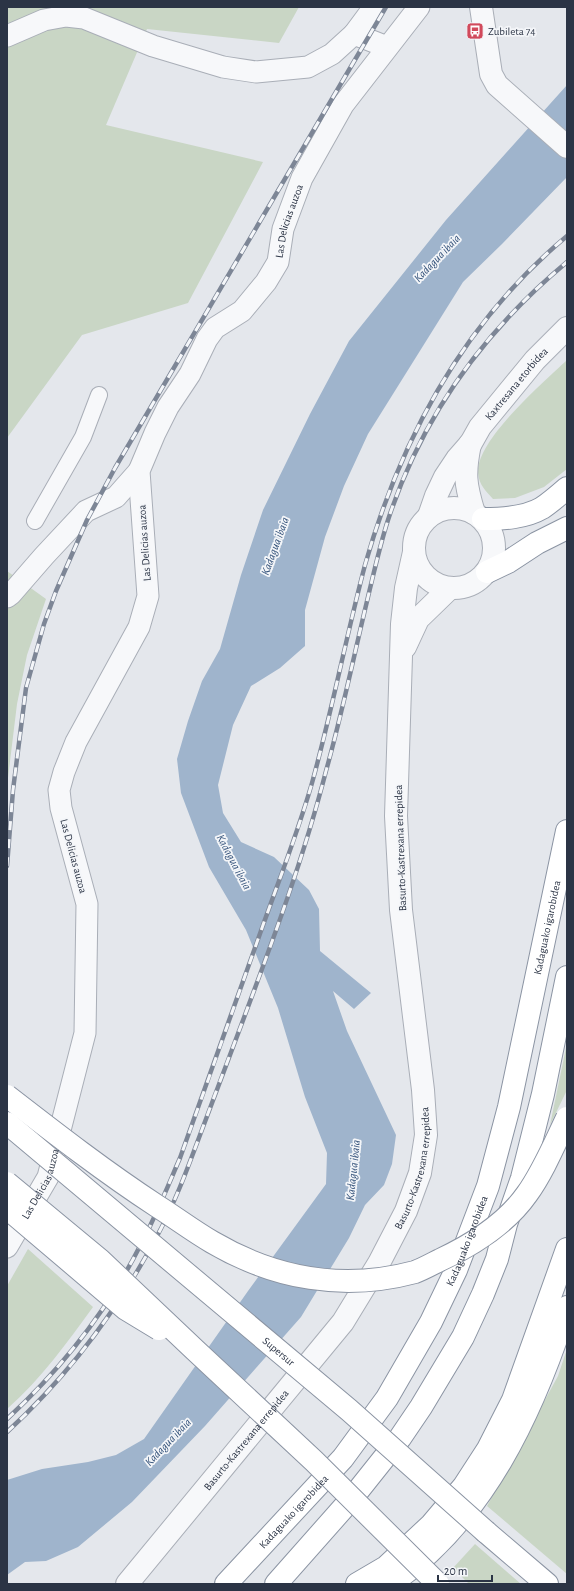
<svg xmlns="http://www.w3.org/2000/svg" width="574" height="1591" font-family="'Alegreya Sans',sans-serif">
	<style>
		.green { fill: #c9d6c5 }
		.water { fill: #9fb4cc }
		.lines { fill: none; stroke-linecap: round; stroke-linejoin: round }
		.pedestrian-casing { stroke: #a9aeb7; stroke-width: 18 }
		.minor-casing { stroke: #a9aeb7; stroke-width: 23 }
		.tertiary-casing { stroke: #a9aeb7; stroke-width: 24 }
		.motorway-casing { stroke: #8b94a3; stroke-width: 24 }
		.pedestrian { stroke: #f7f8fa; stroke-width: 16 }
		.minor { stroke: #f7f8fa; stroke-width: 21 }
		.tertiary { stroke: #f7f8fa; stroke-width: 22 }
		.motorway { stroke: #fff; stroke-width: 22 }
		.rail-casing { stroke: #7d8696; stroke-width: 4.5 }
		.rail { stroke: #f4f6f9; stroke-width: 3; stroke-dasharray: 9; stroke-linecap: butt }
		.motorway-bridge-casing { stroke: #8b94a3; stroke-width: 24; stroke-linecap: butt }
		.motorway-bridge { stroke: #fff; stroke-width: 22 }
		.labels { text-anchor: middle; stroke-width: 3.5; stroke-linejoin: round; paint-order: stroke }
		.poi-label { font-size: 11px; fill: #2b3445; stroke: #f4f6f9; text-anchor: start }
		.street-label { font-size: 11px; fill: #2b3445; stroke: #f4f6f9 }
		.water-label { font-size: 12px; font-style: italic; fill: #34527a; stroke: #f4f6f9 }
	</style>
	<rect width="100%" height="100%" fill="#e4e7ec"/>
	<g class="green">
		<polygon points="7,7 299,7 279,43 147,29 106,125 263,162 188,303 82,335 7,438"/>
		<path d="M567,360v109l-23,18 -29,11 -22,1c-7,-8 -14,-14 -15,-26 -2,-33 65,-90 89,-113z"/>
		<polygon points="7,571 46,599 27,655 17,704 7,786"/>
		<polygon points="567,1043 567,1090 550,1125"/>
		<path d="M28,1249l65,58c-27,37 -51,71 -86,102v-123z"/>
		<polygon points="567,1349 567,1574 487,1506 558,1376"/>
		<polygon points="475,1544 521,1584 469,1584 453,1568"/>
	</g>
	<polygon class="water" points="567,85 567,177 502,244 463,282 368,434 344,486 325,537 305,610 305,646 280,668 251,686 233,725 218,785 223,813 241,842 274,857 309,890 319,909 320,951 371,993 354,1009 333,991 347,1031 396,1135 392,1164 384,1185 365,1205 349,1238 301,1317 205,1426 132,1502 78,1547 46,1561 25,1562 7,1575 7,1480 42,1469 88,1462 116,1455 144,1439 248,1291 326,1184 327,1153 305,1097 278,1008 246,930 209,867 181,793 177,759 188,721 202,681 220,649 241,575 263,510 310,414 349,341 446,220"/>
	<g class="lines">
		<g class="pedestrian-casing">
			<polyline id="pedestrian" points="35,521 83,437 99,395"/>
		</g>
		<g class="minor-casing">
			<g id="minor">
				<polyline points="354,34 374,7"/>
				<polyline points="7,36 44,20 66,16 84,18 153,46 223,67 256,72 308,67 332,54 354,34 387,47"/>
				<polyline points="7,597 11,594 44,556 86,511 116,497 139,471"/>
				<path id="s1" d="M7,1247l41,-70 37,-144 2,-129 -26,-96 -2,-18 5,-18 12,-30 63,-115 9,-31 -9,-125 16,-38 13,-26 22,-33 17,-35 8,-11 27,-17 24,-29 12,-20 5,-33 19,-51 41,-73 76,-98"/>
			</g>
		</g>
		<g class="tertiary-casing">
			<g id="tertiary">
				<polyline points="481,7 491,74 497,85 567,147"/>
				<path d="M470,444c-6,29 -5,40 4,69"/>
				<circle cx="454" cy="548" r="40"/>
				<path id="s2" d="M429,516l7,-20 9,-19 12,-18 14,-16 9,-16 55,-67 32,-32"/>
				<polyline points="405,647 418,619 450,588"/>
				<path id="s3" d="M127,1584l216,-262 36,-59 27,-52 14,-38 6,-38 -3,-45 -22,-180 -5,-94 6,-192 4,-36 8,-36"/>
			</g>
		</g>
		<g class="motorway-casing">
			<g id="motorway">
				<path d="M483,519c19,0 42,-1 59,-11 9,-6 17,-13 25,-20"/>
				<polyline points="487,572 508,562 537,543 567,528"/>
				<polyline points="486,1532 547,1584"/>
				<path id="s4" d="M226,1584l117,-126 44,-60 44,-76 25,-52 32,-84 21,-79 58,-276"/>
				<polyline points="276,1584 353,1497 400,1438 421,1407 463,1337 483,1294 497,1259 506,1224 522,1178 543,1094 567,977"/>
				<polyline points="357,1584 386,1567 431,1525 464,1486 488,1449 513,1400 567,1249"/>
				<path d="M390,1584c94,-64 143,-172 177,-277"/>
			</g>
		</g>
		<use href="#pedestrian" class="pedestrian"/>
		<use href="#minor" class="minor"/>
		<use href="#tertiary" class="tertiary"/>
		<use href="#motorway" class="motorway"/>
		<g class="rail-casing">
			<g id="rail">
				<polyline points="7,866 13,790 26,688 44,624 56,591 87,520 115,468 386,7"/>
				<path d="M7,1419c53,-49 100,-108 133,-173 15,-28 27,-58 40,-88 28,-77 55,-154 82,-230 17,-48 36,-96 50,-145 20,-72 34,-146 53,-218 36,-127 99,-243 202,-329"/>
				<path d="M7,1432c61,-56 110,-121 149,-194 18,-33 31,-68 44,-103 14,-38 28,-75 42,-112 31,-83 62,-166 84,-252 16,-57 28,-116 42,-174 6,-25 12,-52 20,-77 34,-104 95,-188 179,-258"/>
			</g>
		</g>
		<use href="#rail" class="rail"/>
		<g class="motorway-bridge-casing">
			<g id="motorway-bridge">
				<path d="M7,1096c49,38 98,76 150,110 19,12 36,25 55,36 63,37 132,49 203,30 8,-3 17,-8 25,-12 32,-15 66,-36 87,-66 16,-22 28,-51 40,-76"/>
				<path id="s5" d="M7,1123l342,287 137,122"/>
				<polyline points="7,1183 100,1260 195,1350 314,1461 438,1584"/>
				<polyline points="7,1208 126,1309 159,1329"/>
			</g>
		</g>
		<use href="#motorway-bridge" class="motorway-bridge"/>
	</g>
	<defs>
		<g id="bus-square" transform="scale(0.9)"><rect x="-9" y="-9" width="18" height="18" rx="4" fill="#d1495b" stroke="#f4f6f9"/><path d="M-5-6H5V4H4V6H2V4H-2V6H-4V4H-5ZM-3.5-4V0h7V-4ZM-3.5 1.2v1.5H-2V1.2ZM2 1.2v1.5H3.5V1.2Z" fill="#fff"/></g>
	</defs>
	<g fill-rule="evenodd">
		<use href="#bus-square" x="475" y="31"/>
	</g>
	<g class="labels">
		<g class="poi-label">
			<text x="488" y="35">Zubileta 74</text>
		</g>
		<g class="street-label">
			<text dy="4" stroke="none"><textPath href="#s1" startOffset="1114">Las Delicias auzoa</textPath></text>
			<text dy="4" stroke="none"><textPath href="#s2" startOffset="160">Kaxtresana etorbidea</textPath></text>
			<text transform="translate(144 543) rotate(-94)" y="4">Las Delicias auzoa</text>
			<text transform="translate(400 848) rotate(-92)" y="4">Basurto-Kastrexana errepidea</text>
			<text transform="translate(74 856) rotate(75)" y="4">Las Delicias auzoa</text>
			<text dy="4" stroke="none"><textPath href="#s4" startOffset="747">Kadaguako igarobidea</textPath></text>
			<text dy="4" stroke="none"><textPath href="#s3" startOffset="511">Basurto-Kastrexana errepidea</textPath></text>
			<text dy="4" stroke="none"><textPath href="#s1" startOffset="72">Las Delicias auzoa</textPath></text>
			<text dy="4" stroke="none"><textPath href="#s4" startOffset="423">Kadaguako igarobidea</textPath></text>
			<text dy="4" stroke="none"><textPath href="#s5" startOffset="355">Supersur</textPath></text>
			<text dy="4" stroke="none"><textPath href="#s3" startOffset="187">Basurto-Kastrexana errepidea</textPath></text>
			<text dy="4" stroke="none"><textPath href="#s4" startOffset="99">Kadaguako igarobidea</textPath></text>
		</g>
		<g class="water-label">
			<text transform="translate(437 258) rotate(-46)" y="4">Kadagua ibaia</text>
			<text transform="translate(275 546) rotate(-70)" y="4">Kadagua ibaia</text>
			<text transform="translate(234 862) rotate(62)" y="4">Kadagua ibaia</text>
			<text transform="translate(353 1170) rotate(-84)" y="4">Kadagua ibaia</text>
			<text transform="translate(168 1442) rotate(-46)" y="4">Kadagua ibaia</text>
		</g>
	</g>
	<rect width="574" height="1591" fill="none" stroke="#2b3445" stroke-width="16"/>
	<path d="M438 1575v6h54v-6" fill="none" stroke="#2b3445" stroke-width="2"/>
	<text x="444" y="1575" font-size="12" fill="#2b3445" stroke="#f4f6f9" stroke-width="3" paint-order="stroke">20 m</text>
</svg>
